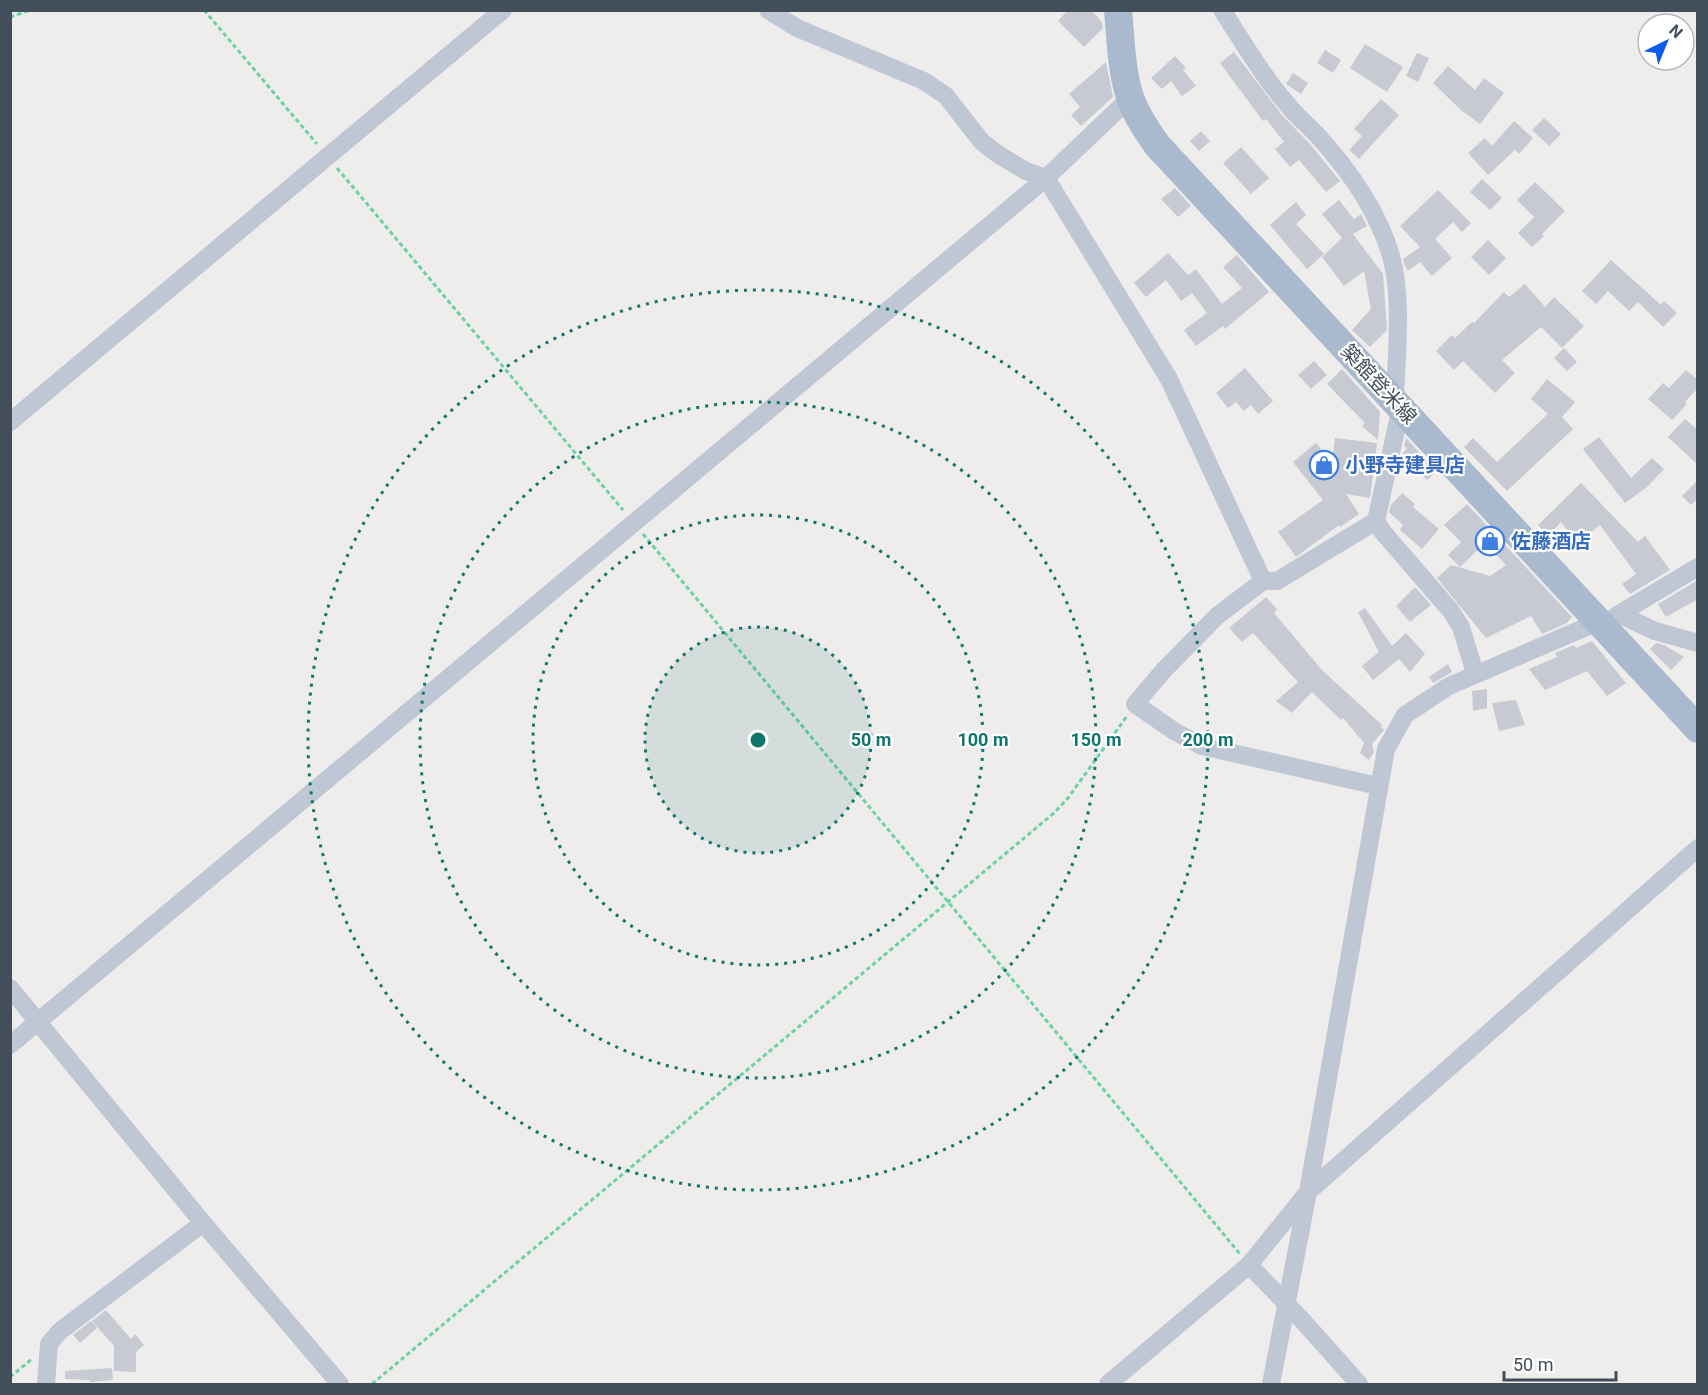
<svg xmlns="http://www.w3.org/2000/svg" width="1708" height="1395" font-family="Roboto,'Noto Sans JP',sans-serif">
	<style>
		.building { fill: #c7cad3 }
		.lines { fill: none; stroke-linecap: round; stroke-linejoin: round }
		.path { stroke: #6bd2a7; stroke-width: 3; stroke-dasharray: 4.5 3; stroke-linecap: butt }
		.minor { stroke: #bec7d3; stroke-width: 18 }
		.primary { stroke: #a9b9ce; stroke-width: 28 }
		.ring { fill: none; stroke: #0f766e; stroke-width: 3; stroke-dasharray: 3 6 }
		.labels { text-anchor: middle; stroke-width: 4.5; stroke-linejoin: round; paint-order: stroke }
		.street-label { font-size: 20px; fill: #434e5b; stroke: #fff }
		.shop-label { font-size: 20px; font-weight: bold; fill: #366cbe; stroke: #fff; text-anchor: start }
		.centre { fill: #0f766e; stroke: #fff; stroke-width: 3 }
		.ring-label { font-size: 18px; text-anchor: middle; font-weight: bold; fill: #0f766e; stroke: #fff; stroke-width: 4.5; stroke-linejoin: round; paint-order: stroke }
	</style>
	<rect width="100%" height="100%" fill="#efecec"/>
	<g class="building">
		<polygon points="1068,10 1091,10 1102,22 1103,28 1084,47 1058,21"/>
		<polygon points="1365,44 1403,67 1387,92 1350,68"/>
		<polygon points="1325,50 1341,60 1333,73 1317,63"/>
		<polygon points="1234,52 1282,115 1310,144 1340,181 1326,192 1299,160 1290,167 1275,149 1284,142 1266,119 1263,121 1220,63"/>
		<polygon points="1417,53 1429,58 1418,82 1406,76"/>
		<polygon points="1175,56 1186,68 1183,70 1196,86 1182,96 1171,81 1162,89 1151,78"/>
		<polygon points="1106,62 1113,97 1081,126 1071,115 1080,107 1069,94"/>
		<polygon points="1448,66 1475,90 1484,78 1504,93 1480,124 1461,110 1433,83"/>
		<polygon points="1293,73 1308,83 1301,94 1286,84"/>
		<polygon points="1381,99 1399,115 1359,159 1349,150 1362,136 1354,129"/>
		<polygon points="1544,118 1561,134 1549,146 1532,130"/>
		<polygon points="1514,121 1533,138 1519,154 1515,150 1488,175 1468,153 1485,138 1492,146"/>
		<polygon points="1201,131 1210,141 1199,151 1190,141"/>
		<polygon points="1241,147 1269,178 1251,194 1223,163"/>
		<polygon points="1482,179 1502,198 1490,210 1470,192"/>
		<polygon points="1535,182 1565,211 1542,234 1544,236 1532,247 1518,233 1534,217 1517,200"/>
		<polygon points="1175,188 1191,206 1178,217 1161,199"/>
		<polygon points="1438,190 1471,223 1462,232 1453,222 1435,239 1452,258 1432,276 1420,262 1408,271 1405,266 1403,259 1420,247 1400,226"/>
		<polygon points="1339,200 1354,219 1361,214 1367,226 1353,234 1383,274 1387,330 1370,347 1352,330 1371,309 1364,271 1344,286 1322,257 1342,238 1322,214"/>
		<polygon points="1296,202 1306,215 1296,224 1324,254 1307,269 1270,225"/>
		<polygon points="1488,240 1506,258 1489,275 1471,257"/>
		<polygon points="1168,253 1188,275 1196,269 1222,304 1242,288 1223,267 1237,255 1269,292 1225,329 1223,326 1196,346 1184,330 1207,313 1192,293 1181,301 1166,280 1146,297 1134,283"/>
		<polygon points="1611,260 1661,305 1664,301 1677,313 1663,327 1638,302 1629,311 1608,291 1596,304 1582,291"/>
		<polygon points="1525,284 1545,307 1554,297 1584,326 1562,348 1541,327 1502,360 1515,373 1495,393 1463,361 1454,370 1436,351 1452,335 1455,338 1472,322 1474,323 1504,292 1509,297"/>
		<polygon points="1564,348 1577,362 1567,371 1554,358"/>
		<polygon points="1314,361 1327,375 1311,389 1298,375"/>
		<polygon points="1245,368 1273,401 1258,414 1251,405 1244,411 1236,402 1228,408 1216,393"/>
		<polygon points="1342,369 1380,412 1378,440 1362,426 1365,423 1327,384"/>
		<polygon points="1686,370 1698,380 1698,388 1685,402 1687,404 1672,420 1648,399 1663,383 1669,388"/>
		<polygon points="1547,379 1575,402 1562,417 1573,429 1507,491 1464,447 1473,438 1497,462 1548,414 1531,399"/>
		<polygon points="1685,419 1698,430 1698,465 1668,437"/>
		<polygon points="1599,437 1631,478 1652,458 1664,469 1647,487 1625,503 1583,449"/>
		<polygon points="1335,438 1377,443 1370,498 1346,494 1359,514 1340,527 1339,525 1296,557 1278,532 1323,500 1293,462 1316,443 1332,463"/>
		<polygon points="1406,438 1437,471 1427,480 1402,455 1407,448 1404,446"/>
		<polygon points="1698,480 1698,498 1691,505 1682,496"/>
		<polygon points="1581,483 1638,542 1645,536 1670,570 1630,594 1622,584 1636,574 1600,525 1577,543 1561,522 1548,536 1538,525"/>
		<polygon points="1402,493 1415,504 1413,507 1439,529 1422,549 1400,530 1403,525 1389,512 1391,505"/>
		<polygon points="1467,504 1572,617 1567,623 1542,634 1531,616 1486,638 1437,578 1451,565 1490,576 1506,565 1485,543 1460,567 1448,555 1461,542 1444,525"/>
		<polygon points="1698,580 1698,599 1666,617 1658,604"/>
		<polygon points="1415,587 1431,605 1410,622 1396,606"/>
		<polygon points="1266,597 1277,609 1274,613 1322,670 1382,725 1381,727 1384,730 1372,744 1374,752 1369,760 1360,753 1364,743 1343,718 1341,720 1312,692 1292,713 1276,701 1298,682 1253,633 1242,642 1229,628"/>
		<polygon points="1365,608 1392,646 1406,633 1425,654 1410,672 1399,659 1373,680 1362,666 1379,652 1358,612"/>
		<polygon points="1592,641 1626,683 1607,696 1587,671 1545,690 1529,669 1557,657 1555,653 1574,645 1576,648"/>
		<polygon points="1656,643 1664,645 1684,657 1671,670 1650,649"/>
		<polygon points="1448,664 1452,672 1433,683 1429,677"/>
		<polygon points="1487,689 1487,708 1473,711 1472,691"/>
		<polygon points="1516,700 1525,725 1499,731 1492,703"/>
		<polygon points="106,1310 131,1339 135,1334 144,1345 136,1352 136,1372 114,1371 114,1346 92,1321"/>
		<polygon points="91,1321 97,1328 80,1343 73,1335"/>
		<polygon points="112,1368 113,1380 90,1382 90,1380 65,1379 65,1371"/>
	</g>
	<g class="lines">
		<g class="path">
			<polyline points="204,10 317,144"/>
			<polyline points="10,17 31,10"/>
			<polyline points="337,168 623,510"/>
			<polyline points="643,534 1240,1254"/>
			<polyline points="10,1377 32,1359"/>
			<polyline points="372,1384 1054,813 1068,798 1127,716"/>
		</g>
		<g class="minor">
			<polyline points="768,10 797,28 924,81 946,96 982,142 999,155 1026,171 1046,178 1169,379 1263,581 1217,616 1164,670 1135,704 1174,731 1202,746 1378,786"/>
			<path d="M1222,10c21,32 40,65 65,94 9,12 21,21 31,32 31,34 60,75 73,120 12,41 5,102 4,145"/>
			<polyline points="10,422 503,10"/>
			<polyline points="1376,521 1382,531 1451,611 1461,627 1475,673"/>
			<polyline points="1263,581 1277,581 1376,521 1401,407"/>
			<polyline points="1619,614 1655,631 1698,643"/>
			<polyline points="1602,626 1619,614 1698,567"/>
			<polyline points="10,988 203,1223 340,1384"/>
			<polyline points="10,1045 1046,178 1130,98"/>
			<polyline points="1249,1265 1302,1320 1359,1384"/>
			<polyline points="46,1384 49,1344 60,1331 203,1223"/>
			<polyline points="1108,1384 1249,1265 1308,1192 1698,848"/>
			<polyline points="1271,1384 1308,1192 1386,749 1405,715 1449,686 1598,622"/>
		</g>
		<path class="primary" d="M1118,10c3,30 3,62 13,90 6,16 16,31 26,45l541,584"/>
	</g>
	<circle cx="758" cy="740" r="113" fill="#0f766e" fill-opacity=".12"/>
	<g class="ring">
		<circle cx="758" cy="740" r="113"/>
		<circle cx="758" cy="740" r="225"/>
		<circle cx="758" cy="740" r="338"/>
		<circle cx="758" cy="740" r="450"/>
	</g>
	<defs>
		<g id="shop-ring" transform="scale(1.5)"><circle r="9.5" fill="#fff" stroke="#3f7fe0" stroke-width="1.5"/><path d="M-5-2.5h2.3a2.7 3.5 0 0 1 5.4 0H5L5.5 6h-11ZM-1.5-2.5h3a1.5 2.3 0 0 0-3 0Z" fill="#3f7fe0"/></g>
	</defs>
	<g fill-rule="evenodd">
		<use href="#shop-ring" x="1324" y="465"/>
		<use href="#shop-ring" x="1490" y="541"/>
	</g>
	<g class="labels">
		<g class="street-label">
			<text transform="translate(1379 384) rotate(47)" y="7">築館登米線</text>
		</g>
		<g class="shop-label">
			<text x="1345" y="472">小野寺建具店</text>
			<text x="1511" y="548">佐藤酒店</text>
		</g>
	</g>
	<circle cx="758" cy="740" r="9" class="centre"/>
	<g class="ring-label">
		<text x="871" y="746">50 m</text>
		<text x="983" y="746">100 m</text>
		<text x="1096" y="746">150 m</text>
		<text x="1208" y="746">200 m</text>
	</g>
	<rect width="1708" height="1395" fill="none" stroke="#434e5b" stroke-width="24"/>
	<g transform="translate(1666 42) rotate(43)"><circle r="28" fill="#ffffff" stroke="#b4b8bd" stroke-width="1.5"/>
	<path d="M0-4.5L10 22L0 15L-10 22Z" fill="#0b5bea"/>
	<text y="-9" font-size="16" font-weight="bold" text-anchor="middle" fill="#434e5b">N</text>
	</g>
	<path d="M1504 1371v9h112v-9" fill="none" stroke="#434e5b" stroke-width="3"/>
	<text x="1513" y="1371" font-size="18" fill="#434e5b" stroke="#ffffff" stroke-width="4.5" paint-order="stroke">50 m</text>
</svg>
